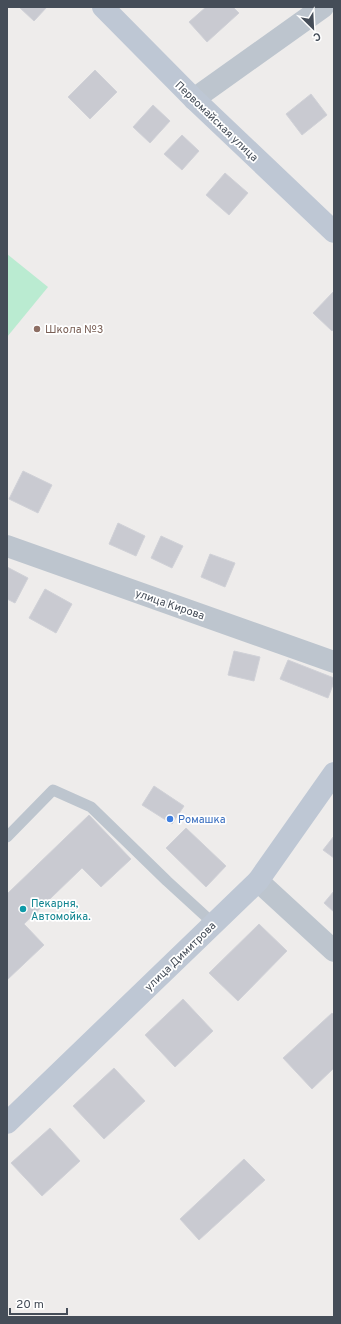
<svg xmlns="http://www.w3.org/2000/svg" width="341" height="1324" font-family="Overpass,sans-serif">
	<style>
		.green { fill: #baebd1 }
		.building { fill: #c9cad1; stroke: #d0d1d7 }
		.lines { fill: none; stroke-linecap: round; stroke-linejoin: round }
		.lane { stroke: #bdc5ce; stroke-width: 11 }
		.street { stroke: #bdc5ce; stroke-width: 22 }
		.secondary { stroke: #bec7d4; stroke-width: 22 }
		.education-dot { fill: #8d6e63; stroke: #fff; stroke-width: 1.5 }
		.shop-dot { fill: #3f7fe0; stroke: #fff; stroke-width: 1.5 }
		.culture-dot { fill: #0f9aa8; stroke: #fff; stroke-width: 1.5 }
		.labels { text-anchor: middle; stroke-width: 3.5; stroke-linejoin: round; paint-order: stroke }
		.street-label { font-size: 11px; fill: #454d58; stroke: #fff }
		.education-label { font-size: 11px; fill: #785e54; stroke: #fff; text-anchor: start }
		.shop-label { font-size: 11px; fill: #366cbe; stroke: #fff; text-anchor: start }
		.culture-label { font-size: 11px; fill: #0d838f; stroke: #fff; text-anchor: start }
	</style>
	<rect width="100%" height="100%" fill="#eeeceb"/>
	<polygon class="green" points="7,254 48,287 7,337"/>
	<g class="building">
		<polygon points="19,7 47,7 34,21"/>
		<polygon points="206,7 233,7 239,13 207,42 189,22"/>
		<polygon points="95,70 117,92 90,119 68,97"/>
		<polygon points="311,94 327,115 302,135 286,114"/>
		<polygon points="153,105 170,121 150,143 133,127"/>
		<polygon points="182,135 199,151 182,170 164,154"/>
		<polygon points="225,173 248,193 229,215 206,195"/>
		<polygon points="334,291 334,329 332,331 313,313"/>
		<polygon points="23,471 52,485 38,513 9,499"/>
		<polygon points="118,523 145,536 136,556 109,544"/>
		<polygon points="161,536 183,546 172,568 151,558"/>
		<polygon points="210,554 235,563 225,587 201,577"/>
		<polygon points="7,567 28,578 15,603 7,599"/>
		<polygon points="45,589 72,604 56,633 29,618"/>
		<polygon points="234,651 260,657 254,681 228,675"/>
		<polygon points="288,660 334,678 334,682 328,698 280,679"/>
		<polygon points="154,786 184,806 172,824 142,805"/>
		<polygon points="89,815 131,859 101,887 82,868 24,924 44,945 7,980 7,894"/>
		<polygon points="186,828 226,866 206,887 166,848"/>
		<polygon points="334,836 334,858 323,850"/>
		<polygon points="334,891 334,912 324,903"/>
		<polygon points="259,924 287,951 238,1001 209,973"/>
		<polygon points="183,999 213,1031 175,1067 145,1035"/>
		<polygon points="332,1013 334,1015 334,1068 312,1089 283,1058"/>
		<polygon points="114,1068 145,1101 104,1139 73,1106"/>
		<polygon points="50,1128 80,1161 42,1196 11,1163"/>
		<polygon points="244,1159 265,1180 199,1240 180,1219"/>
	</g>
	<g class="lines">
		<polyline class="lane" points="7,837 53,790 91,807 167,881 214,924"/>
		<g class="street">
			<polyline points="194,99 323,7"/>
			<polyline points="7,546 334,662"/>
			<polyline points="258,881 334,951"/>
		</g>
		<g class="secondary">
			<polyline points="103,7 194,99 334,232"/>
			<polyline points="7,1123 258,881 334,773"/>
		</g>
	</g>
	<circle class="education-dot" cx="37" cy="329" r="4"/>
	<circle class="shop-dot" cx="170" cy="819" r="4"/>
	<circle class="culture-dot" cx="23" cy="909" r="4"/>
	<g class="labels">
		<g class="street-label">
			<text transform="translate(217 121) rotate(44)" y="4">Первомайская улица</text>
			<text transform="translate(170 604) rotate(19)" y="4">улица Кирова</text>
			<text transform="translate(180 956) rotate(-44)" y="4">улица Димитрова</text>
		</g>
		<g class="education-label">
			<text x="45" y="333">Школа №3</text>
		</g>
		<g class="shop-label">
			<text x="178" y="823">Ромашка</text>
		</g>
		<g class="culture-label">
			<text x="31" y="907">Пекарня,<tspan x="31" dy="13">Автомойка.</tspan></text>
		</g>
	</g>
	<rect width="341" height="1324" fill="none" stroke="#454d58" stroke-width="16"/>
	<g transform="translate(313 28) rotate(156)" stroke="#ffffff" stroke-width="3" paint-order="stroke">
	<path d="M0-3L7 15L0 10L-7 15Z" fill="#454d58"/>
	<text y="-6" font-size="11" font-weight="bold" text-anchor="middle" fill="#454d58">С</text>
	</g>
	<path d="M10 1308v6h57v-6" fill="none" stroke="#454d58" stroke-width="2"/>
	<text x="16" y="1308" font-size="12" fill="#454d58" stroke="#ffffff" stroke-width="3" paint-order="stroke">20 m</text>
</svg>
